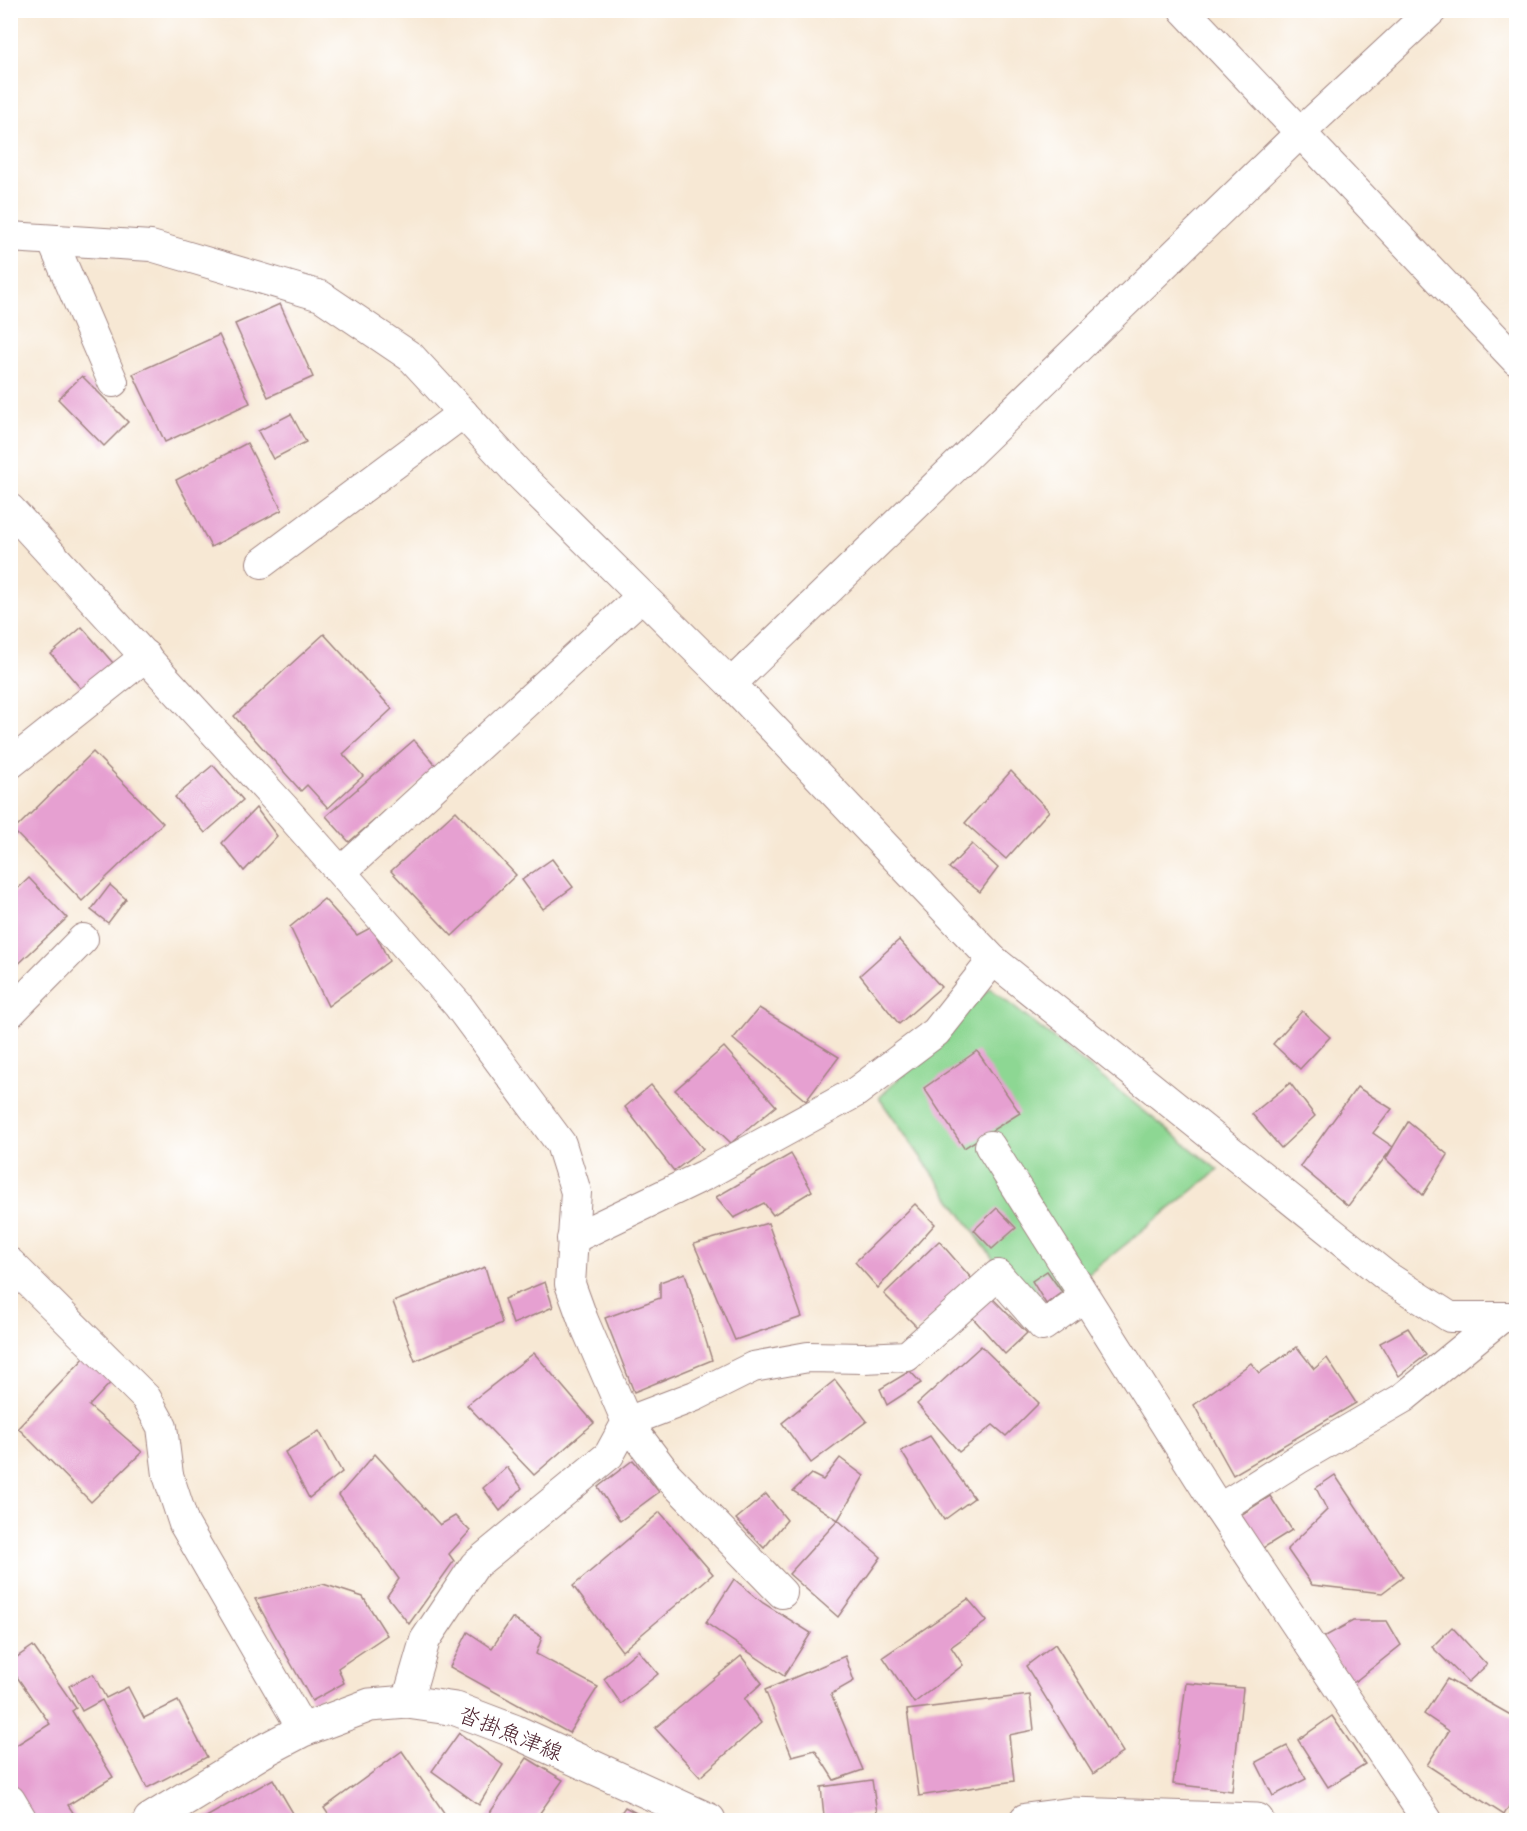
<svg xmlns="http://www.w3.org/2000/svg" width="1527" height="1831" font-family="Dekko,'Klee One',sans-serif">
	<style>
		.green { fill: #8dd793; stroke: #6c7b5f; stroke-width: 1.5 }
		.building { fill: #e6a0d1 }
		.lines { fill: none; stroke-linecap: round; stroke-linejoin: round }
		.minor-casing { stroke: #a08480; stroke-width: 32 }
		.secondary-casing { stroke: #a08480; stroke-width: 35 }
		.minor { stroke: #fff; stroke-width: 30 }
		.secondary { stroke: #fff; stroke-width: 33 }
		.labels { text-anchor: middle; stroke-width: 4.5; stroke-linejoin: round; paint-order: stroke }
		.street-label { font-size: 22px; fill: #4a1f2b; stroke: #fff }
	</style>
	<rect width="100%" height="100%" fill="#fff"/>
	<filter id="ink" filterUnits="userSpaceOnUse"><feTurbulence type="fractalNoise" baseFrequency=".0167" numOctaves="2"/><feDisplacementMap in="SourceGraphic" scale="12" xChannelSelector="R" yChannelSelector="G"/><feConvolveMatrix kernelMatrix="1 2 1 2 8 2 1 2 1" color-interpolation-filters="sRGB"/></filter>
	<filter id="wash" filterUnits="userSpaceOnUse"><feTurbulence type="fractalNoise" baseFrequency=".008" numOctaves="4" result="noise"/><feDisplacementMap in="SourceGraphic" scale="24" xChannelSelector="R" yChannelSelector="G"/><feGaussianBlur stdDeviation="1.35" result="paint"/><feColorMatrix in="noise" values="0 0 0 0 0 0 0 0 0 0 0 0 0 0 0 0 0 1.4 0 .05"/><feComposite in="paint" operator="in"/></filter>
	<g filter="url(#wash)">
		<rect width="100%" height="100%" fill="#f7e8d4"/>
		<polygon class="green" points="990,988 1218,1170 1085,1277 1032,1314 879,1098"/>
		<g id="blocks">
			<g class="building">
				<polygon points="280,304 313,377 268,397 235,324"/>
				<polygon points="219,335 250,403 165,442 133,374"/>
				<polygon points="82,376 128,422 104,446 58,399"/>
				<polygon points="291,414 306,442 273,459 258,431"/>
				<polygon points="247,443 282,510 211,547 176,480"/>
				<polygon points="82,627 113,663 82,690 51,654"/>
				<polygon points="324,634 392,709 343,754 363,776 328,808 307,785 301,791 234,716"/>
				<polygon points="414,740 437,767 349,842 326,816"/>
				<polygon points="93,752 163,823 82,901 17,834 10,841 10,829 13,831"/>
				<polygon points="213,765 243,800 205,833 175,797"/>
				<polygon points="1011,771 1049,811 1006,859 965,823"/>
				<polygon points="256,808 277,836 244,871 222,843"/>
				<polygon points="456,811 516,875 452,936 391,871"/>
				<polygon points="972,844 998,868 980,892 949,868"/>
				<polygon points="552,859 573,887 543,909 522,880"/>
				<polygon points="29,878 67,918 10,972 10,896"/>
				<polygon points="110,885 126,899 108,923 91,910"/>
				<polygon points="324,899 357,935 372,927 389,961 328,1006 290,927"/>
				<polygon points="899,940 941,987 899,1024 860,975"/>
				<polygon points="759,1008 839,1057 806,1101 733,1039"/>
				<polygon points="1302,1011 1330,1037 1300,1069 1273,1044"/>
				<polygon points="724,1047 776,1106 731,1143 675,1090"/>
				<polygon points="977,1051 1020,1113 964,1148 924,1088"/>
				<polygon points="1290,1083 1315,1116 1281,1148 1252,1114"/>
				<polygon points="651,1085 703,1149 674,1171 625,1107"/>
				<polygon points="1357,1087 1392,1109 1373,1133 1393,1147 1408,1122 1448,1155 1423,1195 1386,1159 1393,1147 1348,1206 1300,1166"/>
				<polygon points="791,1154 812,1191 773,1215 764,1203 734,1218 716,1197"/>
				<polygon points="915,1204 935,1224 878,1288 855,1262"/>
				<polygon points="997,1208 1016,1228 992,1249 974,1230"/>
				<polygon points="768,1223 802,1317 735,1340 694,1244"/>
				<polygon points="939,1241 972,1279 919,1329 884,1294"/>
				<polygon points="485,1267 502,1323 415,1361 393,1302"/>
				<polygon points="1047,1271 1062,1292 1046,1304 1032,1281"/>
				<polygon points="685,1273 712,1360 634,1392 605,1318 660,1298 660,1282"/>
				<polygon points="545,1282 553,1307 513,1324 504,1299"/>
				<polygon points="991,1297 1027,1333 1005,1354 972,1317"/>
				<polygon points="1408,1328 1426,1355 1399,1376 1380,1343"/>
				<polygon points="981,1346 1039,1403 1006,1436 993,1425 959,1452 917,1404"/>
				<polygon points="1297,1347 1314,1369 1327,1358 1356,1403 1233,1475 1194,1405 1251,1363 1259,1373"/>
				<polygon points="534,1353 594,1423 534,1475 467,1405"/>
				<polygon points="88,1354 113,1380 89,1406 142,1452 91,1502 18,1428"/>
				<polygon points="910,1371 921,1383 887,1405 880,1389"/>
				<polygon points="835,1380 867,1421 811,1463 782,1423"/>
				<polygon points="319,1431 342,1472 309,1498 285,1452"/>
				<polygon points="930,1436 974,1498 944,1520 901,1451"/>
				<polygon points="375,1454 440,1525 455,1516 470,1531 449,1554 454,1561 409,1624 387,1596 399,1579 339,1495"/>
				<polygon points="840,1458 864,1476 838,1520 793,1491 811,1474 823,1480"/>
				<polygon points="633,1460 659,1492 620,1521 598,1487"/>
				<polygon points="507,1467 522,1488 500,1511 483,1488"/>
				<polygon points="1335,1475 1403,1577 1382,1593 1312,1585 1287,1549 1327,1510 1316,1488"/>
				<polygon points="766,1494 787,1520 764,1548 736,1519"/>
				<polygon points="1270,1496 1292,1530 1263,1548 1236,1518"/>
				<polygon points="660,1512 713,1574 622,1651 573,1586"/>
				<polygon points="838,1520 881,1557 838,1617 789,1574"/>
				<polygon points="734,1579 763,1603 811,1633 784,1676 706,1623"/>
				<polygon points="323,1584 363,1597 387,1635 338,1668 344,1683 312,1701 255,1599"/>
				<polygon points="968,1599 987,1621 951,1647 963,1665 914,1703 883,1657"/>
				<polygon points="512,1618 542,1637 536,1654 598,1687 569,1733 450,1667 468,1632 492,1648"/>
				<polygon points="1353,1621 1387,1621 1401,1645 1352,1684 1322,1638"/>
				<polygon points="1452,1627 1487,1665 1468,1682 1432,1647"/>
				<polygon points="1055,1644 1123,1752 1093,1774 1026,1666"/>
				<polygon points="33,1646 76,1708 72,1711 113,1777 68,1805 78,1820 33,1820 10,1785 10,1749 50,1724 10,1667 10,1662"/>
				<polygon points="638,1650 658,1674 621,1704 604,1679"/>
				<polygon points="741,1656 762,1683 744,1699 761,1723 700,1777 655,1728"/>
				<polygon points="845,1656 854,1681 831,1694 863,1770 834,1780 815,1750 792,1756 765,1690"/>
				<polygon points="93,1674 106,1698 128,1687 144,1718 178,1701 207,1757 147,1788 102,1700 82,1711 69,1686"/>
				<polygon points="1447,1679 1516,1718 1516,1793 1504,1815 1427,1765 1449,1731 1424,1714"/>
				<polygon points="1186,1683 1243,1688 1232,1791 1173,1784"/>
				<polygon points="1030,1695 1034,1730 1009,1735 1014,1781 919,1796 907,1710"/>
				<polygon points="1332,1716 1365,1764 1328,1787 1298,1740"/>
				<polygon points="459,1733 503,1765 479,1805 432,1771"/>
				<polygon points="1287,1746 1306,1779 1273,1796 1256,1762"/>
				<polygon points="402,1751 449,1820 332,1820 324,1808"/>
				<polygon points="527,1758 563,1780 535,1820 485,1820"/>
				<polygon points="273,1779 297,1820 201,1820"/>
				<polygon points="872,1780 877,1813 824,1816 821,1787"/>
				<polygon points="625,1807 649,1820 616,1820"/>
			</g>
		</g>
	</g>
	<g filter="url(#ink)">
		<use href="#blocks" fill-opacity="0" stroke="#a08480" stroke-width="1.5"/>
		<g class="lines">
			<g class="minor-casing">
				<g id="minor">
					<polyline points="1184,10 1516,360"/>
					<polyline points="10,237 151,246 321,296 411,357 518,473 731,684 993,960 1386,1276 1450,1317 1516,1317"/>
					<polyline points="52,240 113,382"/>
					<polyline points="10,509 284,808 458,1005 561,1144 576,1192 570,1284 583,1320 627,1422 609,1455 475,1565 425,1640 407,1702"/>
					<polyline points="262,563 463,413"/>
					<polyline points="731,684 1300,133 1432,10"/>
					<polyline points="10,764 146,656"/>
					<polyline points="341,872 642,596"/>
					<polyline points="10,1013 83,939"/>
					<polyline points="990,1146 1219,1509 1298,1459 1403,1398 1502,1317"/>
					<polyline points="572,1239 705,1175 856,1092 936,1032 993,960"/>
					<polyline points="10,1263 146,1398 162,1427 168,1475 184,1524 303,1730"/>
					<polyline points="1219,1509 1427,1820"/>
					<polyline points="782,1593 667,1475 627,1422 695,1396 753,1367 808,1357 864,1358 907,1356 998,1275 1043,1326 1084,1297"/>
					<polyline points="10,1800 22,1820"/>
				</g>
			</g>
			<g class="secondary-casing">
				<g id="secondary">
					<polyline points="150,1820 263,1751 303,1730 370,1705 407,1702 456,1709 514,1731 709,1820"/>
					<polyline points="1026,1820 1072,1814 1257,1820"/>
				</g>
			</g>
			<use href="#minor" class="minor"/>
			<use href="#secondary" class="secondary"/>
		</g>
	</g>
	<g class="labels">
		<g class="street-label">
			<text transform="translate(511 1733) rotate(22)" y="8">沓掛魚津線</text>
		</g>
	</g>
	<rect width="1527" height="1831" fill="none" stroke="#fff" stroke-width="36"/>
</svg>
